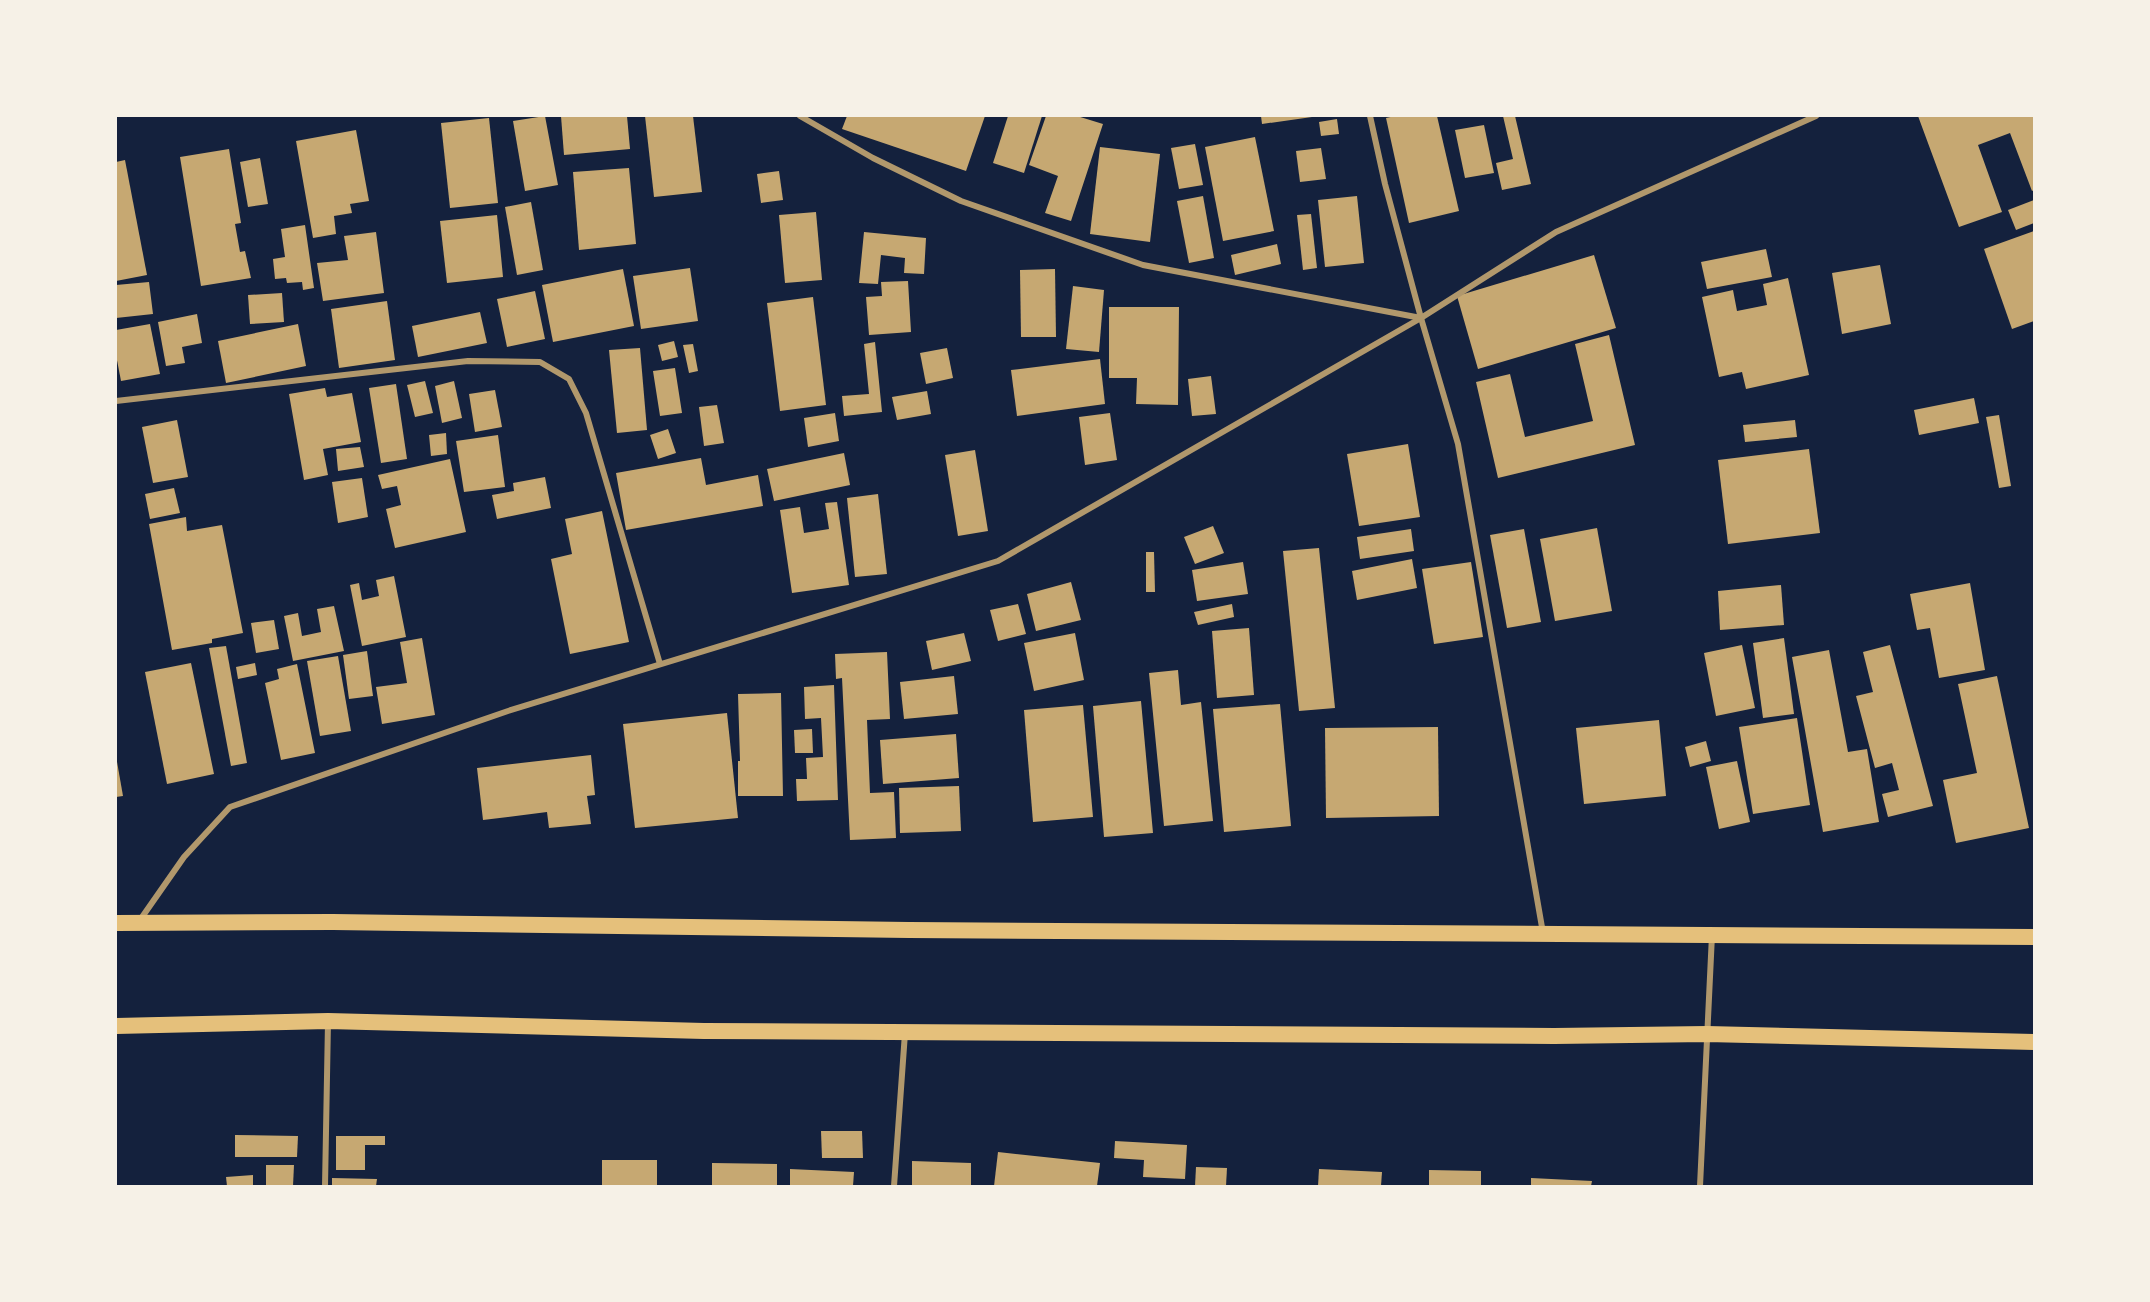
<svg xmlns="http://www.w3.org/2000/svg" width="2150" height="1302" font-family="'Playfair Display',serif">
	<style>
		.building { fill: #c6a872 }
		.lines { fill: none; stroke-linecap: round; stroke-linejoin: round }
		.minor { stroke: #b1986c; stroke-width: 6 }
		.trunk { stroke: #e5c07b; stroke-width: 16 }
	</style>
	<rect width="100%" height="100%" fill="#14213d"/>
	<g class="building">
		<polygon points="545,116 558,185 525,191 513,121"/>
		<polygon points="561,116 627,116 630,149 564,155"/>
		<polygon points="645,116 693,116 702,192 654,197"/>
		<polygon points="847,116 985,116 966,171 842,129"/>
		<polygon points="1008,116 1042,116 1024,173 993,163"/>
		<polygon points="1046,116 1077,116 1103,124 1071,221 1045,213 1058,176 1029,165"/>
		<polygon points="1261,116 1312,116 1312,117 1262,124"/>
		<polygon points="1395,116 1437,116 1459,211 1409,223 1386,118"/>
		<polygon points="1503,116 1515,116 1531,184 1502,190 1496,163 1513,159"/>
		<polygon points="1918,116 2034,116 2034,190 2032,191 2010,133 1978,145 2002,212 1959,227"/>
		<polygon points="489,118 498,203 450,208 441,123"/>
		<polygon points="1337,119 1339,134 1321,136 1319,122"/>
		<polygon points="1484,125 1494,173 1465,178 1455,130"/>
		<polygon points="356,130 369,201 350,204 352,213 334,216 336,234 313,238 296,141"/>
		<polygon points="1255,137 1274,231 1223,241 1205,147"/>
		<polygon points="1195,144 1203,185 1179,189 1171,148"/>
		<polygon points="1100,147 1160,154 1150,242 1090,234"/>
		<polygon points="1321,148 1326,179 1300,182 1296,151"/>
		<polygon points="229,149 241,223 235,224 240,252 245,251 251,278 201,286 180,157"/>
		<polygon points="260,158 268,204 248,207 240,162"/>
		<polygon points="125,160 147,275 116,281 116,162"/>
		<polygon points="629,168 636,244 579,250 573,172"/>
		<polygon points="779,171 783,200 761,203 757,174"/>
		<polygon points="1203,196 1214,258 1189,263 1177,201"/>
		<polygon points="1357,196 1364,263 1325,267 1318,200"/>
		<polygon points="2034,200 2034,223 2016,230 2008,210"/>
		<polygon points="531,202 543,270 517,275 505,207"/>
		<polygon points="816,212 822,280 785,283 779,215"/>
		<polygon points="1311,214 1317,268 1303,270 1297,215"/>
		<polygon points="497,215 503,277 447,283 440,221"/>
		<polygon points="305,225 314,288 303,290 302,282 287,283 286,278 275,279 273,259 285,257 281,229"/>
		<polygon points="2034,231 2034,321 2012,329 1984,249"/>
		<polygon points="376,232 384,293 323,301 317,263 348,260 344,236"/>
		<polygon points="864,232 926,238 924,274 904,273 905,258 881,255 878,284 859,283"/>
		<polygon points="1277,244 1281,264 1235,275 1231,255"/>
		<polygon points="1766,249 1772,277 1707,289 1701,262"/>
		<polygon points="1594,255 1616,328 1478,369 1457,296"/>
		<polygon points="1880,265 1891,324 1842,334 1832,273"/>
		<polygon points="690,268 698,321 641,329 633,276"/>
		<polygon points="623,269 634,326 553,342 542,285"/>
		<polygon points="1055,269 1056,337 1021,337 1020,270"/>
		<polygon points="1788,278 1809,375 1746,389 1742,372 1719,377 1702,297 1733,290 1737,311 1767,305 1763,284"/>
		<polygon points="908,281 911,332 869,335 866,297 882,296 881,282"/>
		<polygon points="149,282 153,314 116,318 116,285"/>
		<polygon points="1073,286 1104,290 1099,352 1066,349"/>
		<polygon points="535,291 545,339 507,347 497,299"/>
		<polygon points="282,293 284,322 250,324 248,295"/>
		<polygon points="813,297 826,405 780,411 767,303"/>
		<polygon points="387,301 395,360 339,368 331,309"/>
		<polygon points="1109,307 1179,307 1178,405 1136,404 1137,378 1109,378"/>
		<polygon points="480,312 487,343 418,357 412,326"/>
		<polygon points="197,314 202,343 182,347 185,363 166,366 158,322"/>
		<polygon points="150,324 160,374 121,381 116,355 116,330"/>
		<polygon points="298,324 306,366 226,383 218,341"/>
		<polygon points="1609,335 1635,445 1498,478 1476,382 1510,374 1525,437 1593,421 1575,344"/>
		<polygon points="674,341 678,357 662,361 658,345"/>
		<polygon points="875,342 882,412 844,416 842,396 869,394 864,344"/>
		<polygon points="693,344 698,371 689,373 683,345"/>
		<polygon points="640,348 647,430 617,433 609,350"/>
		<polygon points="947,348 953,378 926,384 920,353"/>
		<polygon points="1100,359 1105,404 1017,416 1011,370"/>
		<polygon points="675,368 682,413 660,416 653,371"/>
		<polygon points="1211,376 1216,414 1192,416 1188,379"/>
		<polygon points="425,381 433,413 415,417 407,385"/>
		<polygon points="454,381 462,418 442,423 435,386"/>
		<polygon points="396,384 407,459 381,463 369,388"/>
		<polygon points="325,388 327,397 352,393 361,442 323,449 328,475 304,480 289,394"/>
		<polygon points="495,390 502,427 475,432 469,394"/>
		<polygon points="927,391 931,414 897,420 892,397"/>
		<polygon points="1974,398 1979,423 1919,435 1914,410"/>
		<polygon points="717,405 724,443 704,446 699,407"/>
		<polygon points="835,413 839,441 808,447 804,418"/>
		<polygon points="1110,413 1117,460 1085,465 1079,417"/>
		<polygon points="1999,415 2011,486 1999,488 1986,417"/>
		<polygon points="177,420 188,477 153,483 142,427"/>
		<polygon points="1795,420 1797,437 1745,442 1743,425"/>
		<polygon points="668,429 676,453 658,459 650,435"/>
		<polygon points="446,433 447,454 431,456 429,435"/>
		<polygon points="498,435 505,487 464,492 456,441"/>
		<polygon points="1408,444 1420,517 1359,526 1347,454"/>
		<polygon points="360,447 364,467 338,471 336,449"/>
		<polygon points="1809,449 1820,533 1728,544 1718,460"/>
		<polygon points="975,450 988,531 958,536 945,455"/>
		<polygon points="844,453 850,485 774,501 767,469"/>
		<polygon points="701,458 706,485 758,475 763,506 626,530 616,473"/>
		<polygon points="450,459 466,532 395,548 386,509 401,505 397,486 382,489 378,475"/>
		<polygon points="545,477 551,508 497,519 492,495 514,491 513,483"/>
		<polygon points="362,478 368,517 338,523 332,482"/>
		<polygon points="174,488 180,513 150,519 145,494"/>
		<polygon points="878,494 887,574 855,577 847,498"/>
		<polygon points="837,502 849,585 792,593 780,510 800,507 804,533 829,529 825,503"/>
		<polygon points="602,511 629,642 570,654 551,559 572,554 565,519"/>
		<polygon points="186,517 187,531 222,525 243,633 212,639 212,643 172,650 149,524"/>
		<polygon points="1213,526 1224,553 1195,564 1184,537"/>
		<polygon points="1597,528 1612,611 1555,621 1540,539"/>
		<polygon points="1411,529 1414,551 1360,559 1357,537"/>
		<polygon points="1524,529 1541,622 1507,628 1490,535"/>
		<polygon points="1319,548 1335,708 1299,711 1283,551"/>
		<polygon points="1146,552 1154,552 1155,592 1146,592"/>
		<polygon points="1412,559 1417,588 1357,600 1352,571"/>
		<polygon points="1243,562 1248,594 1197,601 1192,570"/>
		<polygon points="1471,562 1483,637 1434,644 1422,569"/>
		<polygon points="394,576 406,637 362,646 350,585 359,583 362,600 379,596 376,580"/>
		<polygon points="1071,582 1081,620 1036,631 1027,594"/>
		<polygon points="1970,583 1985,670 1939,678 1930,628 1917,630 1910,594"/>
		<polygon points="1781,585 1784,625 1720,630 1718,591"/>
		<polygon points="1018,604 1026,634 998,641 990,610"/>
		<polygon points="1232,604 1234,617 1198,625 1194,612"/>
		<polygon points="334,606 344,651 293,661 284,616 298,613 302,636 321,632 317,609"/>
		<polygon points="274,620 279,649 256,653 251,623"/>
		<polygon points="1249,628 1254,695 1217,698 1212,631"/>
		<polygon points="964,633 971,661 932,670 926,641"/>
		<polygon points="1075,633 1084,680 1034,691 1024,643"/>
		<polygon points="422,638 435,715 382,724 376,687 407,683 400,642"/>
		<polygon points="1784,638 1794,714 1763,718 1753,643"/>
		<polygon points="1742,645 1755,708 1716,716 1704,653"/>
		<polygon points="1890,645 1933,806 1888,817 1882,794 1899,790 1892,763 1875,768 1856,696 1873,692 1863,652"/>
		<polygon points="226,646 247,763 231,766 209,648"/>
		<polygon points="1829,650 1848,752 1867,749 1879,822 1823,832 1792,657"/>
		<polygon points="367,651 373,696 349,699 343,655"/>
		<polygon points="887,652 890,719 867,720 870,793 894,792 896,838 850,840 842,678 836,679 835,654"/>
		<polygon points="338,656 351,731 320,736 307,661"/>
		<polygon points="191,663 214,774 167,784 145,672"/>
		<polygon points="255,663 257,675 238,679 236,667"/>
		<polygon points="297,664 315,753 281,760 265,683 279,679 277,669"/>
		<polygon points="1178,670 1181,705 1201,702 1213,821 1164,826 1149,673"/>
		<polygon points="954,676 958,714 904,719 900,682"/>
		<polygon points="1997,676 2029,828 1956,843 1943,780 1977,773 1958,684"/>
		<polygon points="834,685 838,800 797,801 796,779 807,779 806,758 823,757 821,718 805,719 804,687"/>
		<polygon points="781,693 783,796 738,796 738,761 740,761 738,694"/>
		<polygon points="1141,701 1153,833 1104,837 1093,706"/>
		<polygon points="1280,704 1291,826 1224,832 1213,709"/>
		<polygon points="1083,705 1093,817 1033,822 1024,710"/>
		<polygon points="727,713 738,818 635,828 623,724"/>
		<polygon points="1797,718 1810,805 1753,814 1739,727"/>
		<polygon points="1659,720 1666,796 1584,804 1576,728"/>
		<polygon points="1438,727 1439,816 1326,818 1325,728"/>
		<polygon points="812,729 813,753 795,753 794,730"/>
		<polygon points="956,734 959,778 883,784 880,740"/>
		<polygon points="1706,741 1711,761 1690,767 1685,747"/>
		<polygon points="591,755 595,795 587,796 591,824 549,828 547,812 483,820 477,768"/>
		<polygon points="116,756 123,796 116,797"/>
		<polygon points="1737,761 1750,822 1719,829 1706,767"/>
		<polygon points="959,786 961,831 900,833 899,788"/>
		<polygon points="821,1131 862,1131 863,1158 822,1158"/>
		<polygon points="235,1135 298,1136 297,1157 235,1157"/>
		<polygon points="336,1136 385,1136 385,1145 365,1145 365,1170 336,1170"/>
		<polygon points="1115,1141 1187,1145 1185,1179 1143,1177 1144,1160 1114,1158"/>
		<polygon points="998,1152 1100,1163 1097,1186 994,1186"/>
		<rect x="602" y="1160" width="55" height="26"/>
		<polygon points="912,1161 971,1163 971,1186 912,1186"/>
		<polygon points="712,1163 777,1164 777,1186 712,1186"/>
		<polygon points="266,1165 294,1165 293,1186 266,1186"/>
		<polygon points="1196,1167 1227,1168 1226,1186 1195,1186"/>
		<polygon points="790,1169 854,1172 853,1186 790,1186"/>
		<polygon points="1319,1169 1382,1172 1381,1186 1318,1186"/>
		<polygon points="1429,1170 1481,1171 1481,1186 1429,1186"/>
		<polygon points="253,1175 253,1186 227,1186 226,1177"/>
		<polygon points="332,1178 377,1179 376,1186 332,1186"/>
		<polygon points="1531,1178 1592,1181 1591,1186 1531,1186"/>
	</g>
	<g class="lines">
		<g class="minor">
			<polyline points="800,116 873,158 961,201 1143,265 1421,318"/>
			<polyline points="1370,116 1385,184 1421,318 1458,444 1543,933"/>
			<polyline points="116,401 468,361 540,362 569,379 586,413 660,664"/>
			<polyline points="140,920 184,857 230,807 508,711 998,561 1421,318 1556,232 1816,116"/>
			<polyline points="325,1186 328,1022"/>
			<polyline points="894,1186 905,1033"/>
			<polyline points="1700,1186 1712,935"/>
		</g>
		<g class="trunk">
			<polyline points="116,923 333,922 909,930 2034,937"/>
			<polyline points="116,1026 328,1021 704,1031 1554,1036 1707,1034 2034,1042"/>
		</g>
	</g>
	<rect width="2150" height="1302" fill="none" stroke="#f6f1e7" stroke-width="234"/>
</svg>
